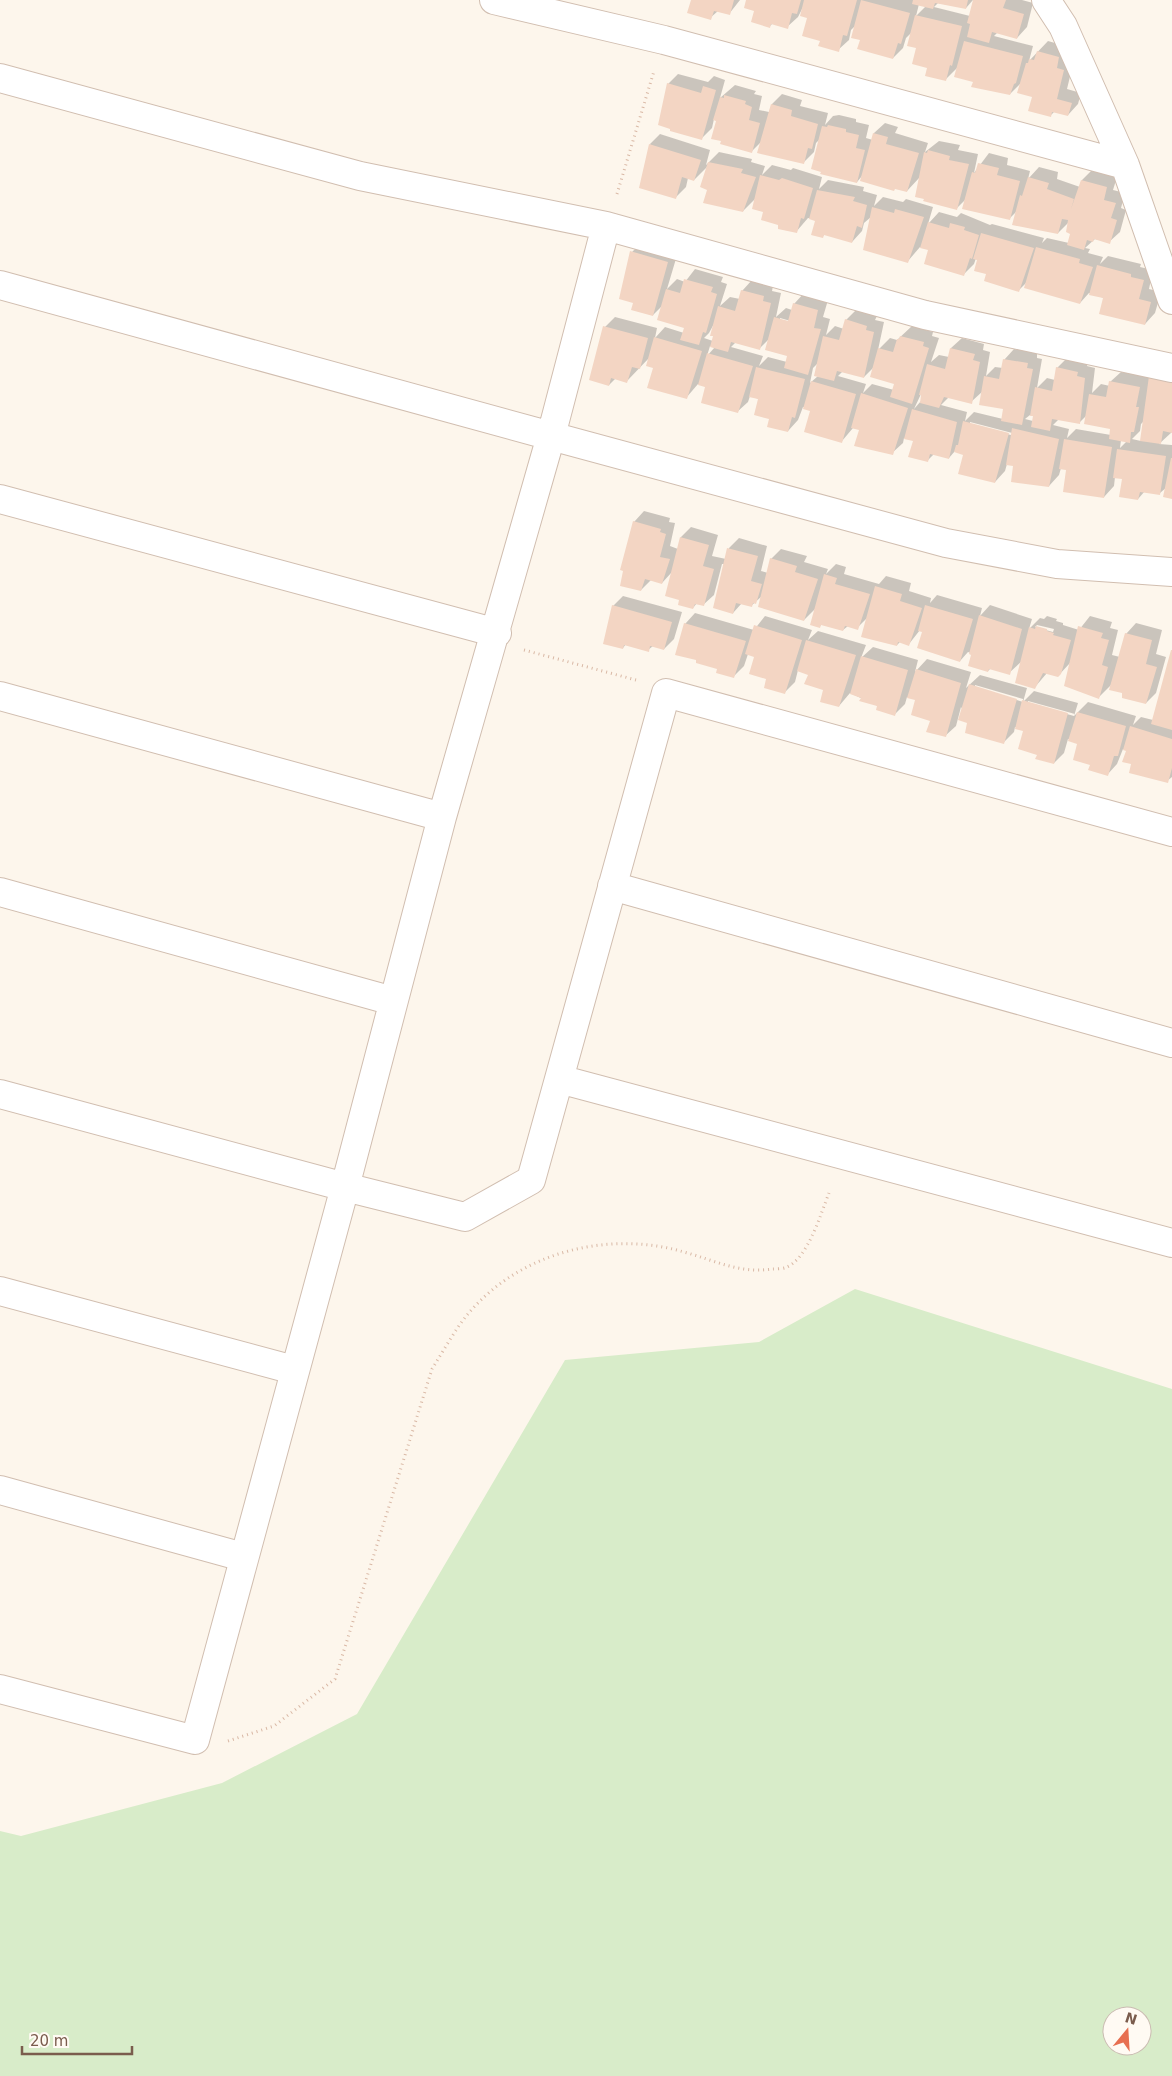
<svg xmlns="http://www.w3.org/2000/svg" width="1172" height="2076" font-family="'DejaVu Sans',sans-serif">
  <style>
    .green { fill: #d8ecc9; fill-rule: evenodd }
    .shadow { fill: #0003; fill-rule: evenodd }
    .building { fill: #f3d5c3 }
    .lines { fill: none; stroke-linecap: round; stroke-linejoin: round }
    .minor-casing { stroke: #d1beb0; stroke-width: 30 }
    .tertiary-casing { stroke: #d1beb0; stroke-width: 30 }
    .path { stroke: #d9b8a5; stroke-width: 3; stroke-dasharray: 1 4; stroke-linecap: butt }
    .minor { stroke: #fff; stroke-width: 28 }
    .tertiary { stroke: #fff; stroke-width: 28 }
  </style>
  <rect width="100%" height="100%" fill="#fdf6ec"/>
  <!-- green -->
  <path class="green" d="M 855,1289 L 1172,1389 L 1172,2076 L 0,2076 L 0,1831 L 21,1836 L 222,1783 L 357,1714 L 565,1360 L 759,1342 ZM 1112,2016 L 1142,2016 L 1142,2046 L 1112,2046 Z"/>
  <!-- shadow -->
  <path class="shadow" d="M 692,0 L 740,0 L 729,14 L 718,11 L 710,18 Z
    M 747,0 L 973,0 L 966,8 L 938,3 L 934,7 L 970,16 L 975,0 L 1022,0 L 1033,3 L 1027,27 L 1017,38 L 998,32 L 994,36 L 1033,46 L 1029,61 L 1048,41 L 1069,47 L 1074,60 L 1067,89 L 1081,93 L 1078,104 L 1068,115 L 1055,111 L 1050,116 L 1022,82 L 1010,94 L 975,81 L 958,67 L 945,80 L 929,67 L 917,47 L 912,32 L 906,38 L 903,48 L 893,58 L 861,39 L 855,26 L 851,30 L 849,40 L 838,50 L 821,40 L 804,5 L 798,17 L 787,27 L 773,23 L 770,26 ZM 919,4 L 926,6 L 916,16 Z
    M 678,74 L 708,82 L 714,76 L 725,80 L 720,98 L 735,85 L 756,91 L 754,94 L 762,96 L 759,110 L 769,112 L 772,104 L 782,94 L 802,100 L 800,106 L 828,113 L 825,125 L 833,116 L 839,115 L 856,119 L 856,122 L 869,125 L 866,138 L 873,140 L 874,133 L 885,123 L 898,127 L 895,133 L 928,143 L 925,152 L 939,141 L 960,145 L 958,150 L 978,154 L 974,173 L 989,153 L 1008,158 L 1007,165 L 1030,171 L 1028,179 L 1039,167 L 1058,172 L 1057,179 L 1080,187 L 1082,180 L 1092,170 L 1117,177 L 1113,190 L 1125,193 L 1121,208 L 1126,210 L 1120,232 L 1109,242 L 1095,239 L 1085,248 L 1090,249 L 1088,253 L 1103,257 L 1100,264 L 1108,256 L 1141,264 L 1140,267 L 1153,270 L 1149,289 L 1161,292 L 1155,313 L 1145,324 L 1104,298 L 1089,293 L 1080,303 L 1027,282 L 1019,290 L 987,273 L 979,259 L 976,258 L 974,264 L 964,274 L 929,249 L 920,247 L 908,261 L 871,217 L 864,223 L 862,231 L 852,242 L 825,234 L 822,237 L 817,220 L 808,218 L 796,232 L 779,224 L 765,211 L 756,198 L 743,211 L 709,189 L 708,166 L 694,180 L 688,178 L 686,187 L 675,198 L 650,144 L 660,134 L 710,150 L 706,165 L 719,152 L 752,159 L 751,162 L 765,166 L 762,175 L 772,165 L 791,170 L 793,168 L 822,177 L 819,189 L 828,180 L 864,187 L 863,191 L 877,195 L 874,206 L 883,197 L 903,202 L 906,199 L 933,207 L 928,224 L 939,212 L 957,217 L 961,213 L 990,225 L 992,224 L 1044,238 L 1042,243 L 1047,238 L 1069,243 L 1072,233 L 1069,222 L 1058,233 L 1016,212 L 1009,219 L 967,198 L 957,208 L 920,177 L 907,191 L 862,176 L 857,182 L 820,139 L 816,143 L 814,152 L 803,163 L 761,142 L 752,151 L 714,119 L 712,128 L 701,139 L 668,84 Z
    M 642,242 L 678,252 L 667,289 L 677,279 L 685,282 L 695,269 L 723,277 L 721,282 L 727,284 L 720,306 L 730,297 L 740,299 L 742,291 L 752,280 L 773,286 L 772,291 L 781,293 L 776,317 L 786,308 L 792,310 L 794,304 L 804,293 L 828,300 L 823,317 L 830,319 L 826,335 L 835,326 L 844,329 L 846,320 L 856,310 L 877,316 L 875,320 L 884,322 L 878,350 L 890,338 L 897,340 L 912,326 L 933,332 L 932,336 L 939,338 L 931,362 L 939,355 L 949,357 L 951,348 L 962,338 L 984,344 L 983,350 L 990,352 L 986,376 L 995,367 L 1003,368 L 1004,360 L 1014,349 L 1037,353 L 1037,358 L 1042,359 L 1037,388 L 1047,378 L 1055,380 L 1057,368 L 1067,358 L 1088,361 L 1087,366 L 1095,368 L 1092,393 L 1101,384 L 1110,386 L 1110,382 L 1121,372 L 1150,377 L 1172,432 L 1159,444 L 1172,445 L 1172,498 L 1167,487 L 1160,493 L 1145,491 L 1138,499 L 1123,478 L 1115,477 L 1114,486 L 1104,497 L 1068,469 L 1061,468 L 1059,475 L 1049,486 L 1015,465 L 1007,464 L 1005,471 L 995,482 L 965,454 L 955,451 L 949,458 L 934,454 L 927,461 L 914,440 L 904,438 L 903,443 L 892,453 L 860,429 L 853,428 L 842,441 L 812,410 L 803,407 L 798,420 L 788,431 L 771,418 L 759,399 L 750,396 L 748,402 L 737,412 L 707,387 L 698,384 L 686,398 L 654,367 L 650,357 L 627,381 L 616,378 L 609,385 L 605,327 L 615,317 L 657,328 L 655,338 L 665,327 L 684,333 L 685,327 L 662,306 L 653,315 L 635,302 L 632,252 ZM 780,318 L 794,322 L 780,320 ZM 715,322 L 713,341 L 704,338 L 709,333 ZM 769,339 L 789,355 L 787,362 L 768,357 L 759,366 L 763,356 L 731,347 L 736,342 L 760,348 ZM 710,346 L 715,347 L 707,356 ZM 819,362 L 818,376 L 810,383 L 813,368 ZM 875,366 L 896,384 L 894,390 L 872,384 L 863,393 L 866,384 L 838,376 L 843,371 L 864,377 ZM 983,391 L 1005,408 L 1003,419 L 974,412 L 965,421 L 967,412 L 941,405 L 949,397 L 971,402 ZM 921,394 L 923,394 L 921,401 L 914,409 ZM 1030,415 L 1034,415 L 1033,421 L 1025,419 ZM 1087,415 L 1112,428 L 1111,435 L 1076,429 L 1067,438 L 1069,429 L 1053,425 L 1059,419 L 1079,423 ZM 1144,421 L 1141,441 L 1132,439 L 1140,431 L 1141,424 ZM 970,422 L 1016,434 L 1015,436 L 970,425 ZM 1121,440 L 1127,441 L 1120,448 Z
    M 644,511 L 670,518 L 669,522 L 675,523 L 670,546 L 678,549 L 681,537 L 691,527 L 718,535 L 712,556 L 726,559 L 729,548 L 739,538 L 767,546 L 761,571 L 768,573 L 771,559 L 781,549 L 807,556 L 804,562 L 828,569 L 826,574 L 836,564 L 846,567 L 844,574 L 879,584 L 886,576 L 911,583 L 909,591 L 931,598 L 930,603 L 937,595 L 982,608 L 980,616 L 990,605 L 1032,619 L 1029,629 L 1040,618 L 1044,619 L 1047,616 L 1057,619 L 1056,621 L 1063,623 L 1063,625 L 1079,630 L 1090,616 L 1112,622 L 1110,628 L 1118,630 L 1112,655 L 1120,657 L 1126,634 L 1136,623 L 1162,630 L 1156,654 L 1166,657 L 1156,693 L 1146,703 L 1124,692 L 1112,684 L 1099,697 L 1070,663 L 1058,676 L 1047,673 L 1035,687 L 1022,661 L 1009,673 L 991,668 L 988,671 L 973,654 L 968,652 L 960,661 L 923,631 L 920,630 L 909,644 L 900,642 L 897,645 L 867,618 L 857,628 L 848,626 L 843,630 L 822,624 L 820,626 L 816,608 L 804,620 L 762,596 L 751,606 L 742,603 L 733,613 L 725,564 L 722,564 L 714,595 L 703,605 L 697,603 L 693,608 L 681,599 L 672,572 L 662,583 L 651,580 L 641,590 L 634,522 ZM 1037,625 L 1054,629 L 1053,632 L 1035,627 Z
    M 623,596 L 682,612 L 674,639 L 664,649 L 653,646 L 648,650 L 626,644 L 623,648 L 613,606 Z
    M 695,613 L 754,630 L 765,616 L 812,630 L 808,640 L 818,631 L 866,645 L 861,658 L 873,647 L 918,660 L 915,672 L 927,659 L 971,672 L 966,688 L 980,675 L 1027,688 L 1023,702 L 1034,691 L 1078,703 L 1074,716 L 1088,702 L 1136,716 L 1133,725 L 1141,717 L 1153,720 L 1172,652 L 1172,777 L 1167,781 L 1133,764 L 1127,750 L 1123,749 L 1117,764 L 1107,775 L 1092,764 L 1079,743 L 1068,739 L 1064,753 L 1054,763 L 1038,754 L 1024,730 L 1015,727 L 1014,732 L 1003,743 L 969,722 L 961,707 L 956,726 L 945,736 L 917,699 L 907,697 L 905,704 L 895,714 L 850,693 L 839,706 L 809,674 L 798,670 L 795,682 L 784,693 L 768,678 L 755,656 L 748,654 L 744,666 L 734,676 L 718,668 L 685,624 ZM 975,685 L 1023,699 L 1023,702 L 975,687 ZM 1028,701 L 1075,714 L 1074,716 L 1028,703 Z"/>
  <!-- building -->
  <path class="building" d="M 691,0 L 734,0 L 730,15 L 714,11 L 711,20 L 687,13 Z
    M 746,0 L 801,0 L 797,14 L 792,13 L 788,29 L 771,24 L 770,28 L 751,22 L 754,11 L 744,8 Z
    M 804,0 L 857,0 L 847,36 L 843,35 L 839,52 L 818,46 L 820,41 L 802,36 L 807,18 L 800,16 Z
    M 861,0 L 910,13 L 901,44 L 898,43 L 893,59 L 857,49 L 860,40 L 851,38 Z
    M 913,0 L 968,0 L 966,9 L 935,3 L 933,9 L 912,4 Z
    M 973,0 L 1006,0 L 1003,8 L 1024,14 L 1017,39 L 992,32 L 989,43 L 967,37 L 970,24 L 967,23 Z
    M 915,15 L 962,26 L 952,66 L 950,65 L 946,81 L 925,76 L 927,68 L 912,64 L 916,48 L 907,46 Z
    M 964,41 L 1023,56 L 1016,83 L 1014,84 L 1010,95 L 971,87 L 973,82 L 954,77 Z
    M 1037,51 L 1059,57 L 1057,68 L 1064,70 L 1057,99 L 1072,103 L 1068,116 L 1052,112 L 1051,117 L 1028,111 L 1032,97 L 1017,93 L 1026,63 L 1028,63 L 1029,59 L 1034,60 Z
    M 667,83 L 701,93 L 703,86 L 716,90 L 702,140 L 670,131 L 670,129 L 658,125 Z
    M 724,95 L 746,101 L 745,104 L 752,107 L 749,120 L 760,123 L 752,153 L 720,144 L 721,141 L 711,139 L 716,121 L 713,120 L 720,97 L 724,98 Z
    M 771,104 L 792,110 L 791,116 L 818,124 L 812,149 L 808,148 L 804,164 L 757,153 Z
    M 828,125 L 846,129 L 846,132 L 859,135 L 856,148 L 865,150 L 857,183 L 820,174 L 821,172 L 811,169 L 822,126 L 827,127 Z
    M 873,133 L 888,137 L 886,144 L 919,153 L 907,192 L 895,189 L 894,191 L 860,181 Z
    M 649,144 L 701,160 L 694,181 L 682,177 L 676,199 L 639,188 Z
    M 928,150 L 950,156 L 949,160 L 969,164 L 957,210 L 923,201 L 924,199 L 915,197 L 924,152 L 927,153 Z
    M 708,162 L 743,169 L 741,173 L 756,177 L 743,212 L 703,203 L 707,190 L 700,187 Z
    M 978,163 L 999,168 L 997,175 L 1020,181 L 1010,220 L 962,209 L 972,172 L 975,173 Z
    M 760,175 L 779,180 L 782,178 L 813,188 L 804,219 L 801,218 L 797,233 L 778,229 L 778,225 L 761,220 L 763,212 L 752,209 Z
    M 1028,177 L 1049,183 L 1047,189 L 1074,199 L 1071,209 L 1081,180 L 1107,187 L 1104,200 L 1116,203 L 1111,218 L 1117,220 L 1110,244 L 1094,239 L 1093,242 L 1087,240 L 1084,250 L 1067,245 L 1070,234 L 1066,232 L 1068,220 L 1062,219 L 1058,234 L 1012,225 L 1020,195 L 1022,196 Z
    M 817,190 L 855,197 L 853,201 L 867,205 L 862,228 L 857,226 L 852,243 L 824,235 L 823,238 L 811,235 L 815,221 L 809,219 Z
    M 872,207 L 894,213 L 895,209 L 924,217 L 908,263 L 863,250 Z
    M 928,222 L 949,228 L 950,223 L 965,227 L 964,230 L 979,235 L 972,259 L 970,258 L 964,276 L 924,264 L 928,250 L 920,248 Z
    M 981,233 L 1034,248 L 1019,292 L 984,281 L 986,274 L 974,271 L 977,260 L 973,259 Z
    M 1036,247 L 1080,259 L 1079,263 L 1093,267 L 1080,304 L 1024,288 Z
    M 630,251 L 668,262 L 653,316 L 631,310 L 633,303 L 619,299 Z
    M 1097,265 L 1131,274 L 1131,277 L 1144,280 L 1139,299 L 1151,302 L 1145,325 L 1099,314 L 1103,298 L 1089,295 Z
    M 684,279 L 713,287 L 711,292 L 717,294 L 706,333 L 703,332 L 699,345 L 680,340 L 684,328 L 657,320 L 666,289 L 680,293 Z
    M 741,290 L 764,296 L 763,301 L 771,303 L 760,350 L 731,342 L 728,352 L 710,347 L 713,336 L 710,336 L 718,306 L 735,311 Z
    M 793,303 L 818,310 L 814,328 L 821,329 L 808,375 L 784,368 L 787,356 L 765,350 L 774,317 L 788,321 Z
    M 845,319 L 867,326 L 866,330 L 874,332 L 864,378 L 837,371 L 834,381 L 814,376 L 823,336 L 839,340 Z
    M 603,326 L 648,338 L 640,369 L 632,367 L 627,383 L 611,378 L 609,386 L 589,380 Z
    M 900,336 L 924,342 L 923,346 L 929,348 L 912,404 L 890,397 L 894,384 L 870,377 L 878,348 L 893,352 L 897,339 L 899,339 Z
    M 654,337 L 702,351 L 687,399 L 647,388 L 653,368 L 646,366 Z
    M 950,348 L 975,354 L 973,360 L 980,362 L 972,404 L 944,397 L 939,408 L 920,403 L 921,395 L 919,395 L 927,364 L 945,369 Z
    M 707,353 L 753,366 L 738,413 L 701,403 L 705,387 L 698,385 Z
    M 1003,359 L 1028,363 L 1027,368 L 1033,369 L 1022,425 L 1001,421 L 1003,409 L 979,405 L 984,376 L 999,379 Z
    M 756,367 L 805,379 L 795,418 L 792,417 L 788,432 L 767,427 L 769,419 L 754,415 L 758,399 L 749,397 Z
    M 1056,367 L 1078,372 L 1077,376 L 1085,378 L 1080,424 L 1052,419 L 1050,431 L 1031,427 L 1033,416 L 1030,416 L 1035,387 L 1052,391 Z
    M 1149,376 L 1172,380 L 1172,433 L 1163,431 L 1161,444 L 1140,441 Z
    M 811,381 L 856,394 L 842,443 L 804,432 L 810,411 L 803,409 Z
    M 1109,381 L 1140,387 L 1136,407 L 1139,407 L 1134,432 L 1131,432 L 1130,443 L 1109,439 L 1110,429 L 1084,424 L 1089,394 L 1106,397 Z
    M 861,393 L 908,408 L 893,455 L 854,446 L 859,430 L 851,428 Z
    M 912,409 L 957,422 L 949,459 L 930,454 L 928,462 L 908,457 L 913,441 L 904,439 Z
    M 963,421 L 1009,433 L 995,483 L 958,474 L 963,455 L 954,452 L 956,445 L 958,445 Z
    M 1012,428 L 1059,439 L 1049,487 L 1011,482 L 1013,466 L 1006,465 Z
    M 1064,439 L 1112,447 L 1104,498 L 1063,492 L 1066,470 L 1059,469 Z
    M 1117,449 L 1166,456 L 1160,495 L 1140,492 L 1138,500 L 1119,497 L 1122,479 L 1113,478 Z
    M 1171,458 L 1172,458 L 1172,499 L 1163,497 Z
    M 633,521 L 661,529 L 660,532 L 666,534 L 660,557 L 670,559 L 662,584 L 645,579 L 641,591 L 620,586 L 623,571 L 620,570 Z
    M 680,537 L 709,545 L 703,566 L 714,569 L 704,606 L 695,604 L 693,609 L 678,605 L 679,600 L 665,596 Z
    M 727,548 L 758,556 L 751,581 L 762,584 L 756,604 L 753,603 L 752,607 L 736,603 L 733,614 L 713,608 Z
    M 770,558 L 797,566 L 795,572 L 818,579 L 804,621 L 758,607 Z
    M 824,574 L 837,578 L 835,584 L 870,594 L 858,630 L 845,626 L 843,631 L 821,625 L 820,628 L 810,625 Z
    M 875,586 L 902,594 L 900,601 L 922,608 L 909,646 L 898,642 L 897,646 L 861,637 Z
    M 612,605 L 672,622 L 664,650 L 650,646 L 649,652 L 624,645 L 623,649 L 603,644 Z
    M 925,605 L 973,619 L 960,662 L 917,648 L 922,632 L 918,631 Z
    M 979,615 L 1022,629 L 1010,675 L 989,669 L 988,672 L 968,666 L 971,655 L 969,654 Z
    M 684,623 L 746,641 L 734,678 L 716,673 L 717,669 L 696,663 L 696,660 L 675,655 Z
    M 754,625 L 802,640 L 785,694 L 764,688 L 766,679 L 749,674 L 754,657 L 745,654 Z
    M 1036,626 L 1047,629 L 1047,631 L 1054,633 L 1053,635 L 1071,640 L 1061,674 L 1058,677 L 1043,673 L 1035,689 L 1015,683 L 1029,627 L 1035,629 Z
    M 1078,626 L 1103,633 L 1101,638 L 1109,640 L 1102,665 L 1108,667 L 1099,699 L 1064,686 Z
    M 1125,633 L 1152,640 L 1146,664 L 1157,667 L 1146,704 L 1122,698 L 1122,693 L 1109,690 Z
    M 806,640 L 856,655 L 839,707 L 820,702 L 823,690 L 804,684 L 808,675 L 797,671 Z
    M 1171,650 L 1172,650 L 1172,730 L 1151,724 Z
    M 861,656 L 908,670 L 895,716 L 876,710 L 877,706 L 859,701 L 861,698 L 850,694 Z
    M 916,669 L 961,683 L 946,737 L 926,732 L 930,721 L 911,715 L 915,700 L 907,698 Z
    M 969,684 L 1017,699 L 1004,744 L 965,733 L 967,723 L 958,720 Z
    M 1022,700 L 1068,713 L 1054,764 L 1035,759 L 1037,755 L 1018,749 L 1023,731 L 1015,729 Z
    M 1077,712 L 1126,726 L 1118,756 L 1114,756 L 1108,776 L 1088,770 L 1090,765 L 1073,760 L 1077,744 L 1068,741 Z
    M 1130,726 L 1172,739 L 1172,768 L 1168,783 L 1129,773 L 1131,764 L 1122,762 L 1126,751 L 1123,750 Z"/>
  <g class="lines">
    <defs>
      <path id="minor" d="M 494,0 L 664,40 L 1125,165
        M 1046,0 L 1063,26 L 1125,165 L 1172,300
        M 0,78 L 360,176 L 606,226 L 925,315 L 1172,368
        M 0,285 L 551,436
        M 0,499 L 497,633
        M 0,696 L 442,817
        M 612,886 L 1172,1043
        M 0,892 L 393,1001
        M 559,1079 L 1172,1243
        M 0,1094 L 345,1187 L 465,1217 L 531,1180 L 666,693 L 1172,832
        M 0,1291 L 294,1370
        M 0,1490 L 243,1557
        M 0,1689 L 195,1740 L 345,1187 L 442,817 L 551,436 L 606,226"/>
      <path id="tertiary" d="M 551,436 L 946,543 L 1057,564 L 1172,572"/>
    </defs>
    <!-- minor casing -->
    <use href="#minor" class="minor-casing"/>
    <!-- tertiary casing -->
    <use href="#tertiary" class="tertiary-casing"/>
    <!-- path -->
    <path class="path" d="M 617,194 L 654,71
      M 524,650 L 636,680
      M 228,1741 L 274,1726 L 335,1679 L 432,1369 C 446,1347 458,1323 477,1304 C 529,1250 612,1231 684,1252 C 714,1260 739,1274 772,1269 C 776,1269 783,1269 787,1267 C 808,1258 821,1213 829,1193"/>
    <!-- minor -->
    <use href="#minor" class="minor"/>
    <!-- tertiary -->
    <use href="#tertiary" class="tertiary"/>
  </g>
  <!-- north arrow -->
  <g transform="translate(1127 2031) rotate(18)"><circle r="24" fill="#fffaf3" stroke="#cabbb1"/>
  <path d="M0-4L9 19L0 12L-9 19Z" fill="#e76f51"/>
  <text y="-8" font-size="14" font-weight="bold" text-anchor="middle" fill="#7a5c4d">N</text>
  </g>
  <!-- scale -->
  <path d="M22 2046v8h110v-8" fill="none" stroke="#7a5c4d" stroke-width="2.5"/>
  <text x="30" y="2046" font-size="15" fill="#7a5c4d" stroke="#fffaf3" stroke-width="4" paint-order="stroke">20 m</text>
</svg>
